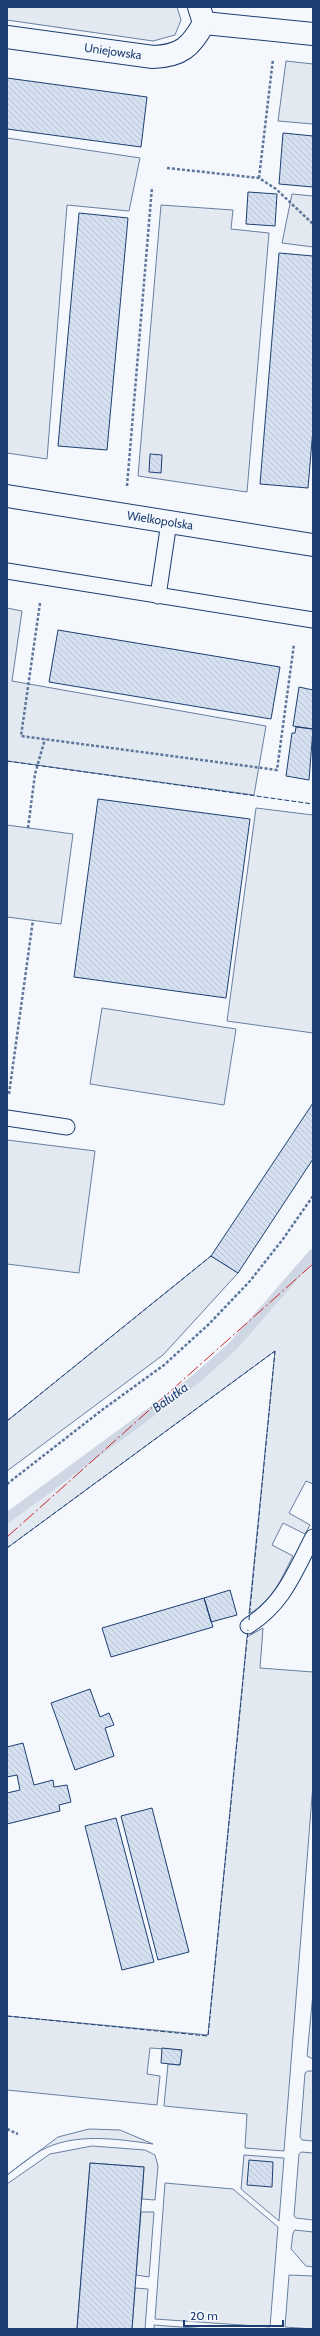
<svg xmlns="http://www.w3.org/2000/svg" width="320" height="2336" font-family="Cabin,sans-serif">
  <style>
    .green { fill: #e3e9f0; stroke: #687fa3 }
    .lines { fill: none; stroke-linecap: round; stroke-linejoin: round }
    .stream { stroke: #cfd7e4; stroke-width: 10 }
    .building { fill: url(#building-back-hatch); stroke: #1d3f73 }
    .service-casing { stroke: #1d3f73; stroke-width: 17 }
    .minor-casing { stroke: #1d3f73; stroke-width: 24 }
    .tertiary-casing { stroke: #1d3f73; stroke-width: 24 }
    .path { stroke: #5e769c; stroke-width: 2.5; stroke-dasharray: 3 2; stroke-linecap: butt }
    .service { stroke: #f4f7fb; stroke-width: 15 }
    .minor { stroke: #f4f7fb; stroke-width: 22 }
    .tertiary { stroke: #f4f7fb; stroke-width: 22 }
    .fence { stroke: #1d3f73; stroke-width: 1; stroke-dasharray: 5 2; stroke-linecap: butt }
    .power { stroke: #c62828; stroke-width: 1; stroke-dasharray: 14 3 2 3; stroke-linecap: butt }
    .labels { text-anchor: middle; stroke-width: 3; stroke-linejoin: round; paint-order: stroke }
    .street-label { font-size: 12px; fill: #1d3f73; stroke: #f4f7fb }
    .water-label { font-size: 13px; font-style: italic; fill: #1d3f73; stroke: #f4f7fb }
  </style>
  <defs>
    <pattern id="building-back-hatch" width="6" height="6" patternUnits="userSpaceOnUse"><rect width="6" height="6" fill="#d5e0f0"/><path d="M-1 5l2 2M0 0l6 6M5-1l2 2" fill="none" stroke="#b6c1d1"/></pattern>
  </defs>
  <rect width="100%" height="100%" fill="#f4f7fb"/>
  <!-- green -->
  <path class="green" d="M 7,7 L 177,7 L 181,20 L 175,35 L 153,41 L 7,20 Z
    M 286,61 L 313,64 L 313,124 L 278,121 Z
    M 7,138 L 140,158 L 129,211 L 67,205 L 47,459 L 7,453 Z
    M 292,194 L 313,196 L 313,247 L 282,243 Z
    M 161,205 L 233,210 L 231,229 L 269,233 L 247,492 L 138,476 Z
    M 7,608 L 22,611 L 12,681 L 266,726 L 254,795 L 7,761 Z
    M 256,808 L 313,815 L 313,1033 L 227,1021 Z
    M 7,825 L 73,834 L 61,924 L 7,917 Z
    M 102,1008 L 236,1029 L 224,1105 L 90,1084 Z
    M 7,1140 L 95,1151 L 79,1273 L 7,1264 Z
    M 313,1254 L 313,1484 L 306,1481 L 289,1513 L 310,1525 L 305,1534 L 283,1523 L 272,1545 L 293,1556 C 281,1579 273,1601 249,1614 L 275,1351 L 7,1548 L 7,1518 L 196,1379 L 233,1346 Z
    M 211,1256 L 238,1273 L 163,1355 L 7,1471 L 7,1421 Z
    M 263,1628 L 260,1668 L 313,1672 L 313,1784 L 284,2151 L 245,2148 L 247,2114 L 164,2106 L 168,2064 L 180,2065 L 181,2050 L 150,2048 L 147,2074 L 160,2076 L 157,2105 L 7,2090 L 7,2016 L 208,2035 L 247,1637 Z
    M 313,1993 L 313,2059 L 307,2056 Z
    M 308,2071 L 313,2071 L 313,2141 L 302,2140 L 300,2137 L 305,2073 Z
    M 89,2129 L 120,2130 L 153,2144 C 116,2139 74,2132 40,2151 C 28,2158 18,2167 7,2175 L 58,2137 Z
    M 92,2146 L 145,2150 L 155,2155 L 158,2166 L 155,2200 L 142,2199 L 144,2167 L 90,2163 L 77,2329 L 7,2329 L 7,2184 L 50,2154 Z
    M 301,2152 L 313,2153 L 313,2220 L 296,2218 L 294,2216 L 299,2154 Z
    M 244,2155 L 284,2158 L 279,2221 L 241,2189 Z
    M 165,2183 L 233,2189 L 278,2227 L 270,2327 L 155,2319 Z
    M 141,2212 L 154,2212 L 149,2277 L 136,2275 Z
    M 295,2230 L 313,2232 L 313,2267 L 306,2266 L 291,2249 L 293,2233 Z
    M 289,2275 L 313,2276 L 313,2329 L 285,2327 Z
    M 135,2288 L 148,2289 L 145,2329 L 132,2329 Z
    M 154,2325 L 207,2329 L 154,2329 Z"/>
  <g class="lines">
    <!-- stream -->
    <path class="stream" d="M 7,1518 L 196,1379 L 233,1346 L 313,1254"/>
  </g>
  <!-- building -->
  <path class="building" d="M 7,78 L 147,97 L 141,147 L 7,129 Z
    M 283,133 L 313,136 L 313,187 L 279,184 Z
    M 248,192 L 277,194 L 275,226 L 246,224 Z
    M 79,213 L 128,218 L 107,450 L 58,446 Z
    M 279,253 L 313,256 L 313,429 L 308,488 L 260,484 Z
    M 150,454 L 162,455 L 161,473 L 149,472 Z
    M 58,630 L 280,667 L 271,719 L 49,682 Z
    M 299,687 L 313,690 L 313,729 L 293,726 Z
    M 296,727 L 313,729 L 309,780 L 286,776 L 292,733 L 295,733 Z
    M 98,799 L 250,819 L 226,998 L 74,977 Z
    M 313,1103 L 313,1159 L 238,1273 L 211,1256 Z
    M 230,1590 L 237,1615 L 211,1622 L 204,1598 Z
    M 204,1598 L 213,1627 L 111,1657 L 102,1628 Z
    M 90,1689 L 100,1717 L 109,1713 L 114,1725 L 105,1728 L 114,1756 L 75,1770 L 51,1703 Z
    M 23,1743 L 34,1785 L 53,1780 L 54,1787 L 67,1785 L 71,1802 L 59,1805 L 60,1811 L 7,1824 L 7,1793 L 20,1790 L 17,1775 L 7,1777 L 7,1747 Z
    M 152,1808 L 189,1952 L 158,1960 L 121,1816 Z
    M 116,1818 L 154,1962 L 122,1970 L 85,1826 Z
    M 162,2048 L 182,2050 L 180,2065 L 161,2063 Z
    M 249,2160 L 273,2162 L 272,2187 L 247,2185 Z
    M 90,2163 L 144,2167 L 132,2329 L 77,2329 Z"/>
  <g class="lines">
    <defs>
      <path id="service" d="M 7,571 L 313,620
        M 158,596 L 169,522
        M 7,1118 L 67,1127
        M 248,1626 C 284,1603 294,1573 313,1537"/>
      <g id="minor">
        <path d="M 204,23 L 313,34"/>
        <path id="s1" d="M 7,37 L 153,57 C 181,56 191,47 204,23 L 199,7"/>
      </g>
      <g id="tertiary">
        <path id="s2" d="M 7,496 L 313,545"/>
      </g>
    </defs>
    <!-- service casing -->
    <use href="#service" class="service-casing"/>
    <!-- minor casing -->
    <use href="#minor" class="minor-casing"/>
    <!-- tertiary casing -->
    <use href="#tertiary" class="tertiary-casing"/>
    <!-- path -->
    <path class="path" d="M 167,168 L 259,178 L 276,189 L 313,224
      M 259,178 L 273,59
      M 127,486 L 152,187
      M 40,603 L 21,736 L 277,770 L 294,644
      M 28,828 L 35,774 L 45,739
      M 9,1094 L 33,920
      M 7,1484 L 102,1410 L 164,1365 L 209,1324 L 250,1281 L 283,1239 L 313,1196
      M 7,2129 L 18,2134"/>
    <!-- service -->
    <use href="#service" class="service"/>
    <!-- minor -->
    <use href="#minor" class="minor"/>
    <!-- tertiary -->
    <use href="#tertiary" class="tertiary"/>
    <!-- fence -->
    <path class="fence" d="M 7,761 L 313,804
      M 7,1421 L 211,1256
      M 7,1548 L 275,1351
      M 249,1620 L 275,1351
      M 7,2016 L 208,2036 L 248,1630"/>
    <!-- power -->
    <path class="power" d="M 7,1537 L 313,1264"/>
  </g>
  <g class="labels">
    <!-- street labels -->
    <g class="street-label">
      <text dy="4" stroke="none"><textPath href="#s1" startOffset="107">Uniejowska</textPath></text>
      <text dy="4" stroke="none"><textPath href="#s2" startOffset="155">Wielkopolska</textPath></text>
    </g>
    <!-- water labels -->
    <g class="water-label">
      <text transform="translate(170 1397) rotate(-36)" y="5">Bałutka</text>
    </g>
  </g>
  <!-- border -->
  <rect width="320" height="2336" fill="none" stroke="#1d3f73" stroke-width="16"/>
  <!-- scale -->
  <path d="M184 2320v6h99v-6" fill="none" stroke="#1d3f73" stroke-width="2"/>
  <text x="190" y="2320" font-size="12" fill="#1d3f73" stroke="#f4f7fb" stroke-width="3" paint-order="stroke">20 m</text>
</svg>
